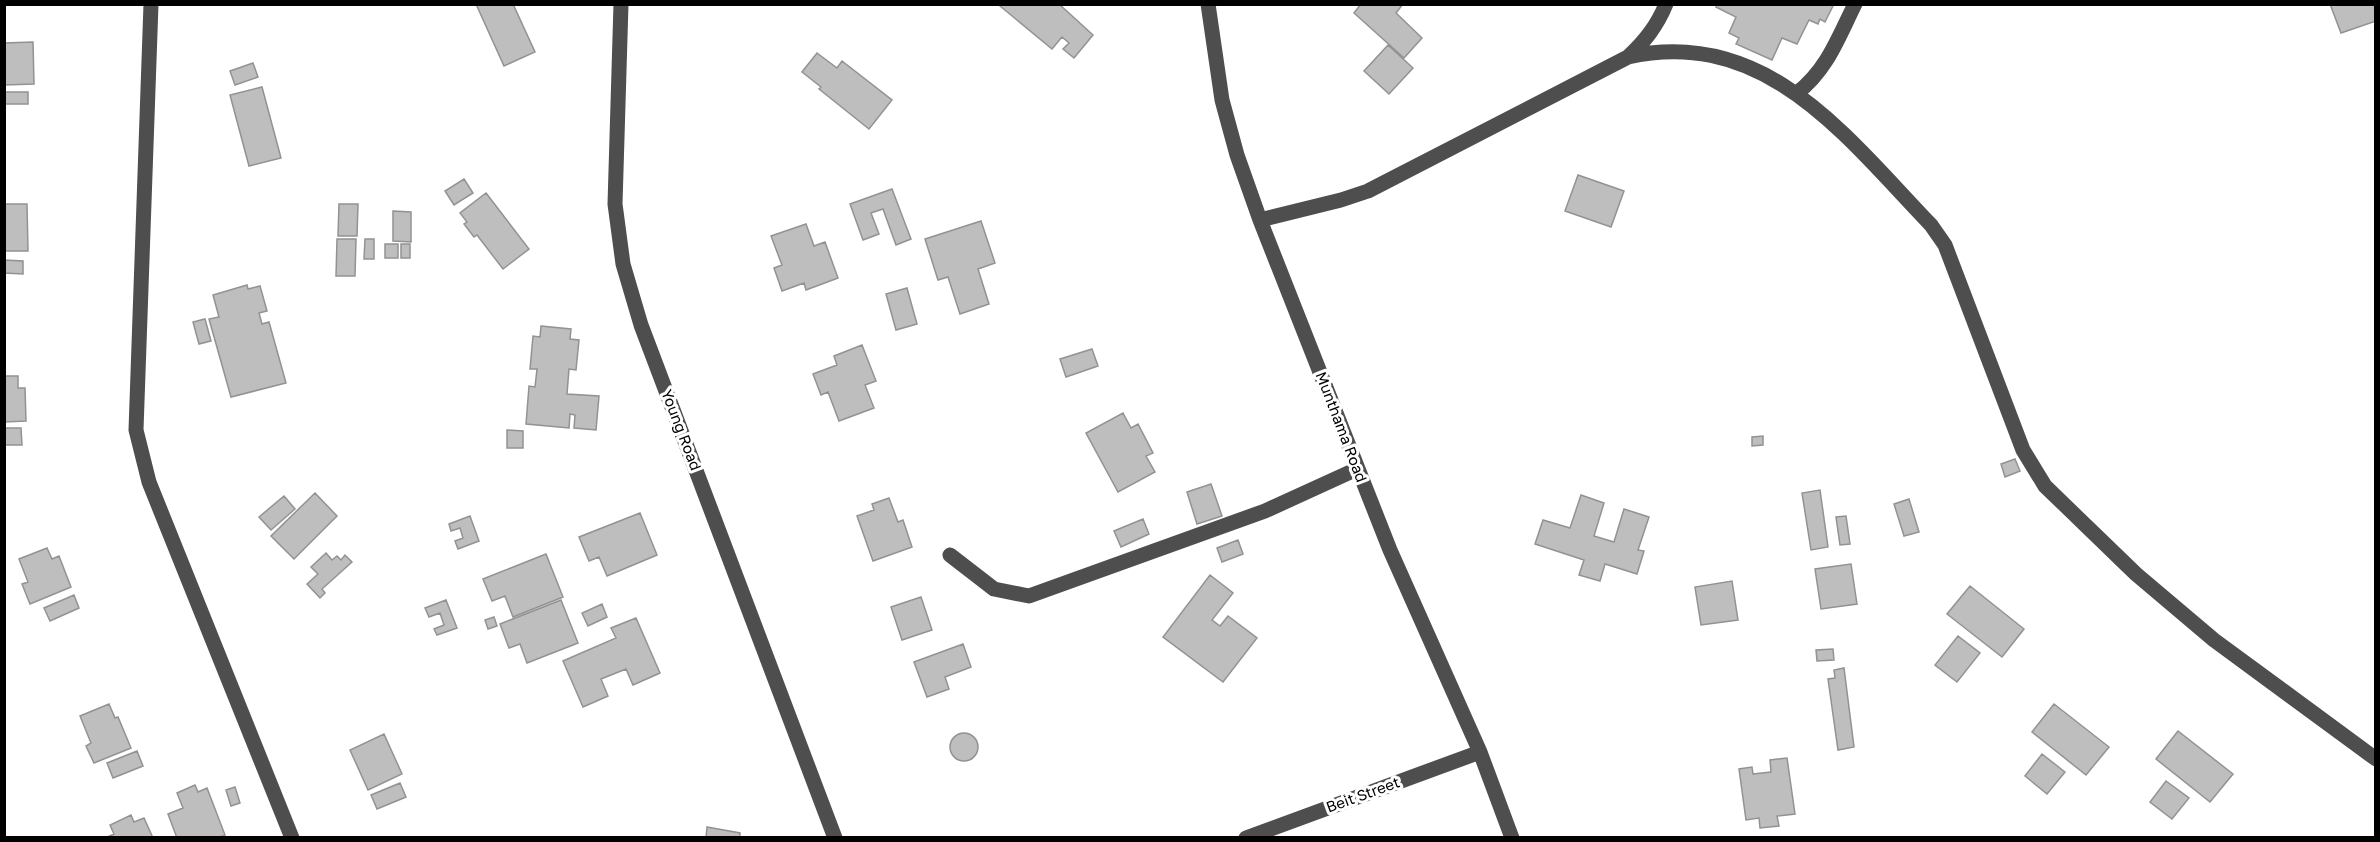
<svg xmlns="http://www.w3.org/2000/svg" width="2380" height="842" font-family="'Golos Text',sans-serif">
  <style>
    .building { fill: #bebebe; stroke: #929292; stroke-width: 1.5 }
    .lines { fill: none; stroke-linecap: round; stroke-linejoin: round }
    .minor { stroke: #4e4e4e; stroke-width: 15 }
    .labels { text-anchor: middle; stroke-width: 6; stroke-linejoin: round; paint-order: stroke }
    .street-label { font-size: 15px; fill: #000; stroke: #fff }
  </style>
  <rect width="100%" height="100%" fill="#fff"/>
  <!-- building -->
  <path class="building" d="M 476,4 L 513,4 L 535,52 L 504,66 Z
    M 1002,4 L 1059,4 L 1093,35 L 1074,58 L 1063,49 L 1069,43 L 1062,37 L 1052,49 L 1000,6 Z
    M 1361,4 L 1403,4 L 1396,13 L 1422,38 L 1404,58 L 1354,13 Z
    M 1717,4 L 1831,4 L 1833,6 L 1825,22 L 1820,19 L 1818,24 L 1809,20 L 1797,44 L 1782,38 L 1772,60 L 1736,44 L 1739,38 L 1729,33 L 1736,17 L 1716,7 Z
    M 2330,4 L 2376,4 L 2376,21 L 2341,33 Z
    M 33,42 L 34,84 L 4,85 L 4,43 Z
    M 1388,45 L 1413,68 L 1389,94 L 1364,71 Z
    M 817,53 L 837,68 L 842,61 L 892,100 L 869,129 L 819,89 L 821,87 L 802,72 Z
    M 253,63 L 258,77 L 235,85 L 230,71 Z
    M 262,87 L 281,158 L 249,166 L 230,95 Z
    M 4,92 L 28,92 L 28,104 L 4,104 Z
    M 1578,175 L 1624,191 L 1611,227 L 1565,211 Z
    M 464,179 L 473,193 L 454,205 L 445,191 Z
    M 892,189 L 911,239 L 896,245 L 883,209 L 871,213 L 879,234 L 863,240 L 850,204 Z
    M 486,193 L 529,249 L 503,269 L 477,235 L 474,237 L 464,224 L 467,222 L 460,213 Z
    M 4,204 L 27,204 L 28,251 L 4,251 Z
    M 339,204 L 358,204 L 357,236 L 338,236 Z
    M 393,211 L 411,212 L 411,242 L 393,241 Z
    M 981,221 L 995,263 L 978,269 L 989,304 L 960,314 L 948,277 L 938,280 L 925,239 Z
    M 806,224 L 814,246 L 825,242 L 838,278 L 806,290 L 804,283 L 782,291 L 774,268 L 782,265 L 771,236 Z
    M 337,239 L 356,239 L 355,276 L 336,276 Z
    M 365,239 L 374,239 L 374,259 L 364,259 Z
    M 385,244 L 398,244 L 398,258 L 385,258 Z
    M 401,244 L 410,244 L 410,258 L 401,258 Z
    M 4,260 L 23,261 L 23,274 L 4,273 Z
    M 247,285 L 248,289 L 260,286 L 267,311 L 259,313 L 262,324 L 269,322 L 286,383 L 231,397 L 209,319 L 219,317 L 213,295 Z
    M 907,288 L 917,324 L 896,330 L 886,294 Z
    M 205,319 L 211,341 L 199,344 L 193,322 Z
    M 541,326 L 571,329 L 570,339 L 579,340 L 576,370 L 569,369 L 567,394 L 599,396 L 596,430 L 574,428 L 575,415 L 570,414 L 569,428 L 526,424 L 529,386 L 535,387 L 537,369 L 530,369 L 533,336 L 540,337 Z
    M 862,345 L 876,381 L 865,385 L 874,408 L 839,421 L 828,392 L 821,395 L 813,374 L 837,365 L 834,356 Z
    M 1092,349 L 1098,366 L 1066,377 L 1060,359 Z
    M 4,376 L 18,376 L 18,388 L 25,388 L 26,421 L 4,422 Z
    M 1123,413 L 1131,428 L 1138,424 L 1153,453 L 1146,456 L 1155,472 L 1118,492 L 1086,433 Z
    M 4,428 L 21,428 L 22,445 L 4,445 Z
    M 507,430 L 523,431 L 523,448 L 507,448 Z
    M 1763,436 L 1763,445 L 1752,446 L 1752,437 Z
    M 2015,459 L 2020,471 L 2005,477 L 2001,464 Z
    M 1211,484 L 1222,516 L 1197,524 L 1187,492 Z
    M 1820,490 L 1828,547 L 1811,550 L 1802,493 Z
    M 315,493 L 337,516 L 294,559 L 271,536 Z
    M 1581,495 L 1604,503 L 1594,536 L 1614,542 L 1624,509 L 1649,517 L 1638,550 L 1644,551 L 1637,574 L 1605,564 L 1600,581 L 1579,575 L 1584,560 L 1535,544 L 1543,520 L 1570,528 Z
    M 284,496 L 295,509 L 271,530 L 259,517 Z
    M 889,498 L 898,522 L 903,520 L 912,547 L 873,561 L 857,516 L 874,510 L 872,504 Z
    M 1909,499 L 1919,532 L 1904,536 L 1894,504 Z
    M 640,513 L 657,555 L 607,576 L 599,557 L 589,561 L 579,537 Z
    M 470,516 L 479,541 L 458,549 L 455,541 L 463,538 L 460,528 L 451,531 L 449,524 Z
    M 1846,516 L 1850,544 L 1840,545 L 1836,517 Z
    M 1143,519 L 1149,534 L 1121,547 L 1114,531 Z
    M 1238,540 L 1243,554 L 1222,562 L 1217,548 Z
    M 47,548 L 52,559 L 59,556 L 71,587 L 30,604 L 22,584 L 28,582 L 19,559 Z
    M 326,553 L 332,560 L 337,556 L 341,560 L 345,555 L 352,562 L 322,589 L 325,593 L 320,598 L 307,584 L 318,574 L 311,567 Z
    M 546,554 L 563,597 L 513,617 L 505,596 L 492,601 L 483,579 Z
    M 1851,564 L 1857,604 L 1821,609 L 1815,569 Z
    M 1210,575 L 1233,593 L 1212,620 L 1220,626 L 1228,616 L 1257,638 L 1223,682 L 1163,637 Z
    M 1732,581 L 1738,620 L 1701,625 L 1695,587 Z
    M 1970,586 L 2024,629 L 2002,657 L 1947,614 Z
    M 74,595 L 79,608 L 50,621 L 44,608 Z
    M 921,597 L 932,630 L 902,640 L 891,607 Z
    M 446,600 L 457,628 L 437,635 L 434,629 L 444,625 L 440,613 L 429,617 L 425,608 Z
    M 561,600 L 578,643 L 527,663 L 520,644 L 509,648 L 500,624 Z
    M 602,604 L 607,617 L 588,626 L 582,613 Z
    M 494,617 L 497,626 L 488,629 L 485,620 Z
    M 636,618 L 660,673 L 633,685 L 626,669 L 601,679 L 608,696 L 583,707 L 563,661 L 616,638 L 611,628 Z
    M 1958,636 L 1980,653 L 1957,682 L 1935,665 Z
    M 963,644 L 971,667 L 945,677 L 949,689 L 927,697 L 914,662 Z
    M 1833,649 L 1834,660 L 1817,661 L 1816,650 Z
    M 1844,668 L 1854,747 L 1838,750 L 1828,679 L 1835,678 L 1834,670 Z
    M 109,704 L 115,718 L 118,717 L 131,748 L 94,763 L 86,746 L 91,743 L 80,716 Z
    M 2054,704 L 2109,747 L 2086,775 L 2032,732 Z
    M 2178,731 L 2233,774 L 2210,802 L 2156,759 Z
    M950 747a14 14 0 1 1 28 0a14 14 0 1 1-28 0Z
    M 384,734 L 402,774 L 368,790 L 350,750 Z
    M 137,751 L 143,766 L 113,778 L 107,763 Z
    M 2042,754 L 2065,772 L 2047,794 L 2025,776 Z
    M 1787,758 L 1795,814 L 1777,816 L 1779,826 L 1760,828 L 1759,818 L 1746,820 L 1739,769 L 1752,767 L 1753,774 L 1771,772 L 1770,760 Z
    M 2166,781 L 2189,798 L 2172,819 L 2150,802 Z
    M 400,783 L 406,797 L 377,809 L 371,795 Z
    M 195,785 L 198,792 L 207,788 L 225,835 L 218,838 L 177,838 L 168,814 L 183,808 L 177,793 Z
    M 235,787 L 240,803 L 231,806 L 226,790 Z
    M 131,815 L 134,822 L 144,818 L 153,838 L 105,838 L 114,834 L 110,825 Z
    M 707,827 L 740,833 L 740,838 L 706,838 Z"/>
  <g class="lines">
    <!-- minor -->
    <path class="minor" d="M 151,4 L 136,430 L 149,482 L 292,838
      M 621,4 L 615,204 L 623,264 L 641,325 L 835,838
      M 1208,4 L 1222,100 L 1237,155 L 1260,220 L 1390,550 L 1480,752 L 1512,838
      M 1628,57 C 1645,41 1657,26 1666,4
      M 1797,93 C 1827,70 1838,38 1855,4
      M 1260,220 L 1341,200 L 1368,191 L 1628,57 C 1766,26 1847,138 1931,225 L 1945,245 L 2023,450 L 2045,486 L 2136,574 L 2214,640 L 2376,759
      M 950,555 L 994,589 L 1029,596 L 1265,511 L 1357,469
      M 1246,838 L 1480,752"/>
  </g>
  <g class="labels">
    <!-- street labels -->
    <g class="street-label">
      <text transform="translate(1341 427) rotate(69)" y="5">Munthama Road</text>
      <text transform="translate(681 430) rotate(69)" y="5">Young Road</text>
      <text transform="translate(1363 795) rotate(-20)" y="5">Beit Street</text>
    </g>
  </g>
  <!-- border -->
  <rect width="2380" height="842" fill="none" stroke="#000000" stroke-width="12"/>
</svg>
